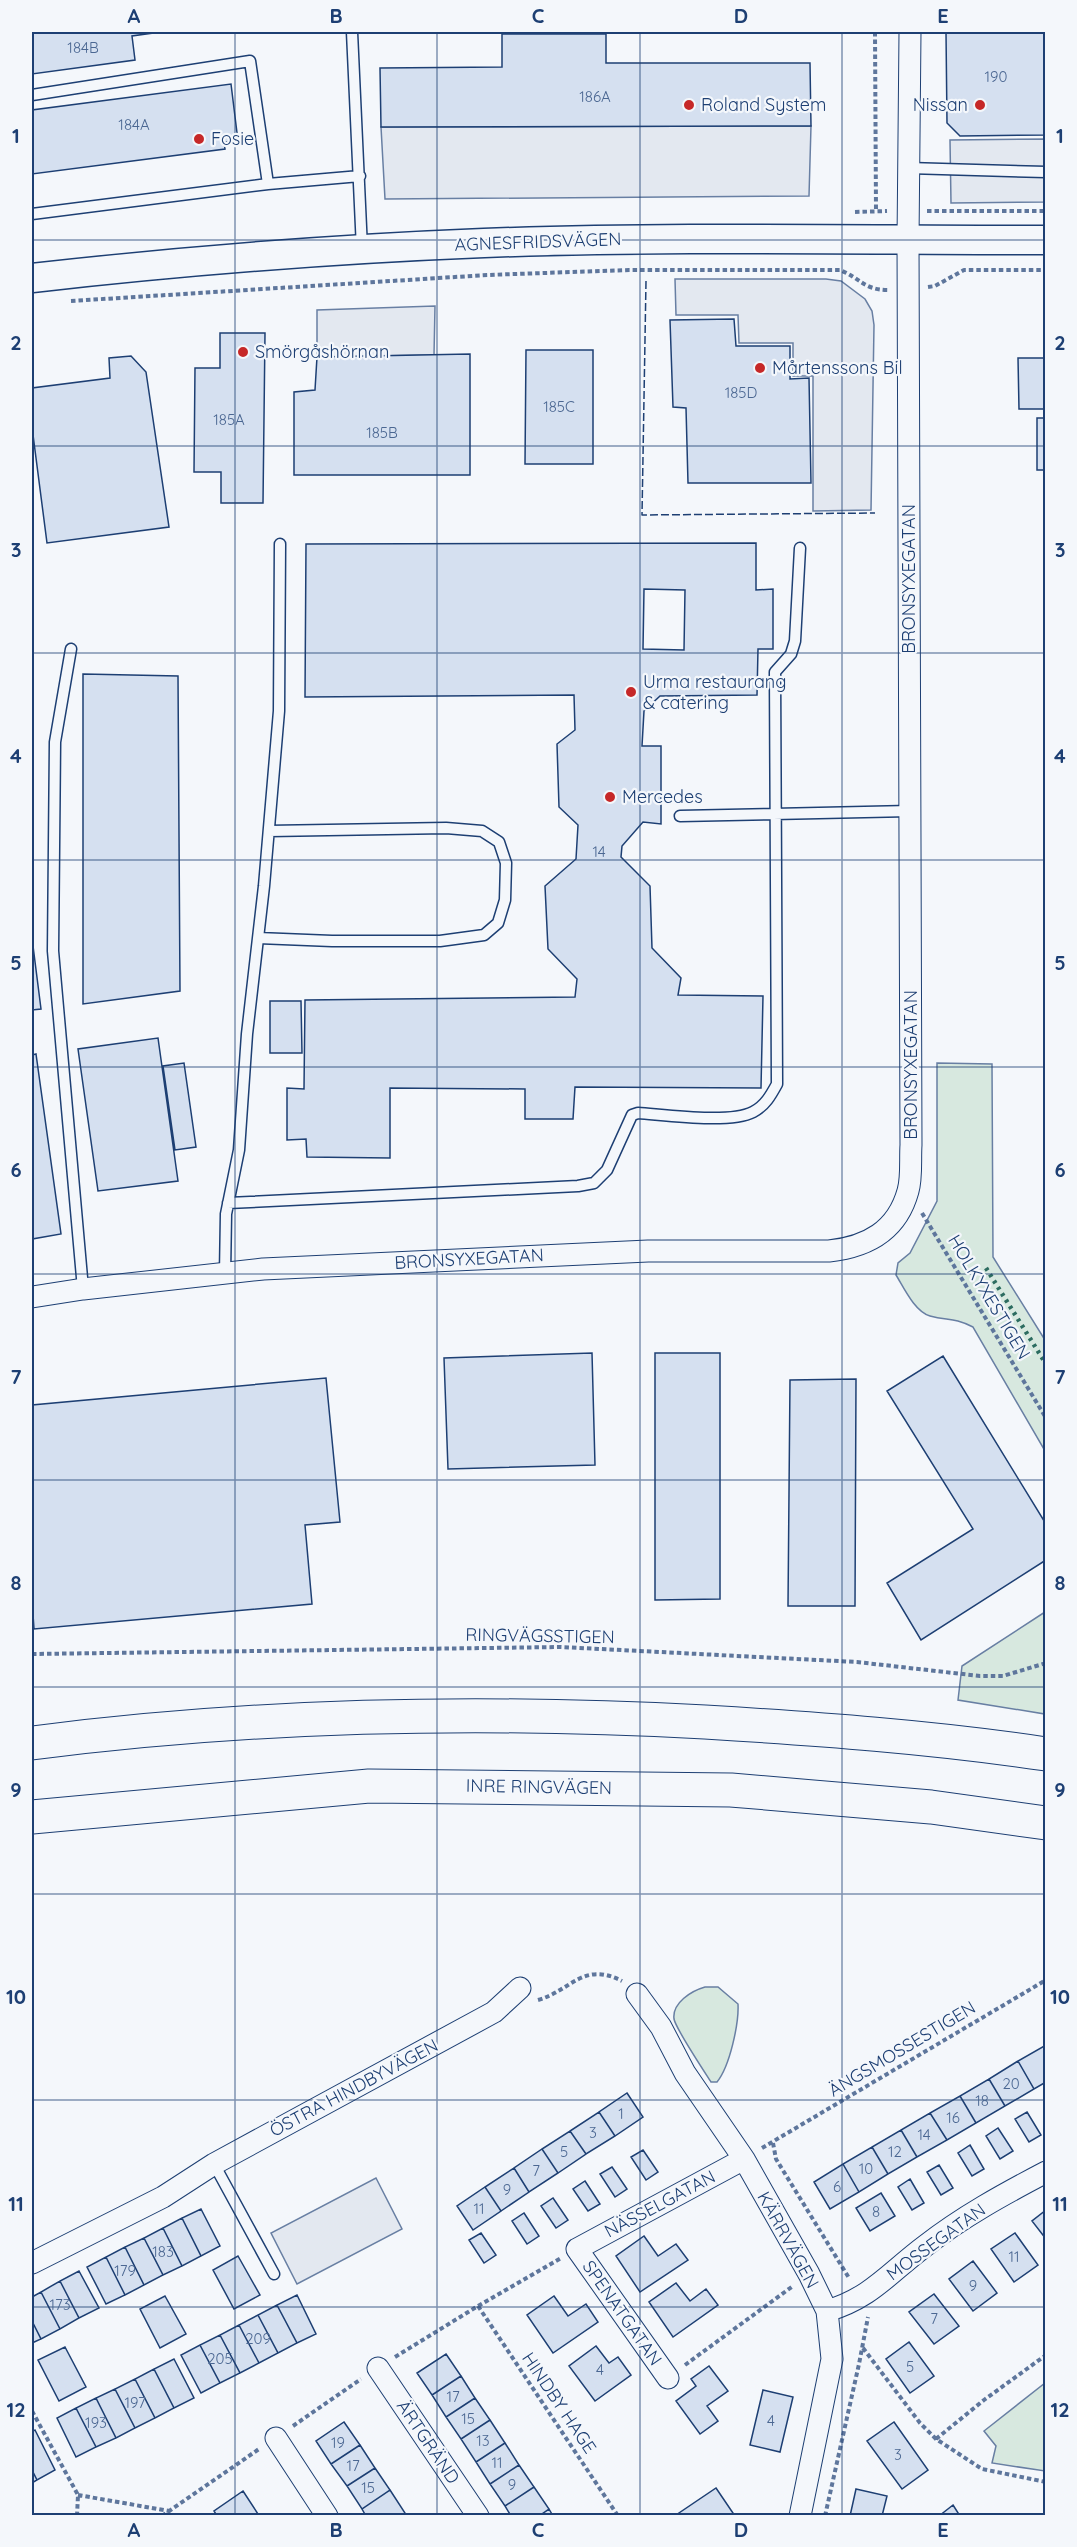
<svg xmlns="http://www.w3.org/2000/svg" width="1077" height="2547" font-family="Quicksand,sans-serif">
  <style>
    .green { fill: #d7e8df; stroke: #687fa3; stroke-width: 1.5 }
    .parking { fill: #e3e8f0; stroke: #687fa3; stroke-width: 1.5 }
    .building { fill: #d5e0f0; stroke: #1d3f73; stroke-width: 1.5; fill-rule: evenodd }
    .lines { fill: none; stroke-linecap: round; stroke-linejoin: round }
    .service-casing { stroke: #1d3f73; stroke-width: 13 }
    .minor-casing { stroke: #1d3f73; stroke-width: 23 }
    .secondary-casing { stroke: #1d3f73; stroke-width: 31 }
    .motorway-casing { stroke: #1d3f73; stroke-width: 35 }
    .path { stroke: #5e769c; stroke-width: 4; stroke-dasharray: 4.5 3; stroke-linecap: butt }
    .service { stroke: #f4f7fb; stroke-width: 10 }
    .minor { stroke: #f4f7fb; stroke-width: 21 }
    .secondary { stroke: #f4f7fb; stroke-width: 28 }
    .motorway { stroke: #f4f7fb; stroke-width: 33 }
    .hedge { stroke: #2c6c60; stroke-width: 4.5; stroke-dasharray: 3 4.5; stroke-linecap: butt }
    .fence { stroke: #1d3f73; stroke-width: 1.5; stroke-dasharray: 8 3; stroke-linecap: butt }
    .grid { fill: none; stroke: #1d3f73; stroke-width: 1.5; stroke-opacity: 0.55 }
    .poi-dot { fill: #c62828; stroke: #f4f7fb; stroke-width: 2 }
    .labels { text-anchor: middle; stroke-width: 4.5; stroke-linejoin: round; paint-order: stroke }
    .number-label { font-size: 15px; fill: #4b6792 }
    .poi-label { font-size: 18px; fill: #1d3f73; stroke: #f4f7fb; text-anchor: start }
    .street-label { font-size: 18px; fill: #1d3f73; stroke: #f4f7fb }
    .neatline { fill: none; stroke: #1d3f73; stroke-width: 2 }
    .grid-label { font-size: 20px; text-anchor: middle; font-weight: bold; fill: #1d3f73 }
  </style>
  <rect width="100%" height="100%" fill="#f4f7fb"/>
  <!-- green -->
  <path class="green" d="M 937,1063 L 992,1064 L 993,1257 L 1045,1340 L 1045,1451 L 973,1327 C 953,1317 948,1321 930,1316 C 915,1312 904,1288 896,1275 L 898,1263 L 910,1253 L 937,1201 Z
    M 1045,1612 L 1045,1714 L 958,1700 L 962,1666 Z
    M 705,1987 L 718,1987 L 738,2004 C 739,2023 730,2066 717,2082 L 711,2082 C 704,2071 676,2029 674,2019 C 672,2003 691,1991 705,1987 Z
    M 1045,2383 L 1045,2471 L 992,2463 L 996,2446 L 984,2431 Z"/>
  <!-- parking -->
  <path class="parking" d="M 811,126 L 809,196 L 385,199 L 381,127 Z
    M 1045,139 L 1045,202 L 951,203 L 950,140 Z
    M 675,279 L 826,279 L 841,281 L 865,299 L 872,311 L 874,325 L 871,510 L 813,511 L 813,376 L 793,376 L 793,343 L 739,343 L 738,315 L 676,315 Z
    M 435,306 L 434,355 L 317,357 L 317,310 Z
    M 376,2178 L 402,2229 L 297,2284 L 271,2233 Z"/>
  <!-- building -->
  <path class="building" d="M 32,32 L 161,32 L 132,36 L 135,60 L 32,74 Z
    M 946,32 L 1046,32 L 1046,135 L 960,136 L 947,123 Z
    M 502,34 L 606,34 L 606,63 L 810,63 L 811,126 L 381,127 L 380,68 L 502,67 Z
    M 231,84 L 238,141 L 224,142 L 225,149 L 32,174 L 32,110 Z
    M 734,319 L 736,346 L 790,346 L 790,379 L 809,378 L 811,483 L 688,483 L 686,408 L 673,407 L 670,320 Z
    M 220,333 L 265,333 L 263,503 L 221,503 L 221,472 L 194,472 L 195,368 L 220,368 Z
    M 526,350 L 593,350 L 593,464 L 525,464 Z
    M 470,354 L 470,475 L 294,475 L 294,392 L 315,390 L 317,357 Z
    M 131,356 L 146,372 L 169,527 L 47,543 L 32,427 L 32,388 L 110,378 L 109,358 Z
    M 1018,358 L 1046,358 L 1046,409 L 1019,409 Z
    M 1037,418 L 1046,418 L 1046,470 L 1037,470 Z
    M 756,543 L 756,590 L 773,589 L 773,649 L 758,649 L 757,695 L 660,696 L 644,711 L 642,746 L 661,746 L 661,824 L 643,822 L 622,846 L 621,857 L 650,886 L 652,948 L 681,978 L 678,995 L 763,996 L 761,1088 L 575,1087 L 573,1119 L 525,1119 L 525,1089 L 390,1088 L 390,1158 L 307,1157 L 306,1139 L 287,1140 L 287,1088 L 304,1089 L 305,1000 L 575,997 L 577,979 L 548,949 L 545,886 L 576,859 L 578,825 L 559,807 L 557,744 L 575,730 L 574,695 L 305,697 L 306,544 ZM 644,589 L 685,590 L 684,650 L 643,649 Z
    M 83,674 L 178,676 L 180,991 L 83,1004 Z
    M 32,938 L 41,1009 L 32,1010 Z
    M 270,1001 L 301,1001 L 302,1053 L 270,1053 Z
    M 158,1038 L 178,1181 L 98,1191 L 78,1049 Z
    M 36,1054 L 61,1234 L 32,1239 L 32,1055 Z
    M 184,1063 L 196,1147 L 175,1150 L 163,1066 Z
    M 592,1353 L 595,1465 L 448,1469 L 444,1358 Z
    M 655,1353 L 720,1353 L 720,1599 L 655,1600 Z
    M 943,1356 L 1046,1524 L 1046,1560 L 921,1640 L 887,1583 L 973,1529 L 887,1391 Z
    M 326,1378 L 340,1522 L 305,1525 L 312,1604 L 34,1629 L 32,1600 L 32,1405 Z
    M 856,1379 L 855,1606 L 788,1606 L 790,1380 Z
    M 1046,2045 L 1046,2082 L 1034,2089 L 1018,2061 Z
    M 1018,2061 L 1034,2089 L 1005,2106 L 989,2079 Z
    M 989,2079 L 1005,2106 L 976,2123 L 960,2096 Z
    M 627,2093 L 643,2117 L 615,2136 L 599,2112 Z
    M 960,2096 L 976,2123 L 947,2140 L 930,2113 Z
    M 599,2112 L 615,2136 L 586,2154 L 570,2131 Z
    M 1027,2112 L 1041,2135 L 1029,2142 L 1015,2119 Z
    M 930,2113 L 947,2140 L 917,2157 L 901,2130 Z
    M 998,2128 L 1013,2151 L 1000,2159 L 986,2136 Z
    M 901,2130 L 917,2157 L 888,2174 L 872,2147 Z
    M 570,2131 L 586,2154 L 558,2173 L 542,2149 Z
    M 970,2145 L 984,2169 L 972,2176 L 958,2153 Z
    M 872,2147 L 888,2174 L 859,2192 L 843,2164 Z
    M 542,2149 L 558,2173 L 529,2192 L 514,2168 Z
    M 643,2150 L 658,2172 L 646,2180 L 631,2157 Z
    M 843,2164 L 859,2192 L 830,2209 L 814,2182 Z
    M 939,2165 L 953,2188 L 941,2195 L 927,2172 Z
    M 612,2167 L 627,2189 L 615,2197 L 600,2174 Z
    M 514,2168 L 529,2192 L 501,2211 L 485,2187 Z
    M 910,2179 L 924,2203 L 912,2210 L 898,2187 Z
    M 585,2181 L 600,2204 L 588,2211 L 573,2189 Z
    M 485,2187 L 501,2211 L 473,2230 L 457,2206 Z
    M 881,2193 L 895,2216 L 870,2231 L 856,2208 Z
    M 553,2198 L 568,2220 L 556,2228 L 541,2206 Z
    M 201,2209 L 220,2246 L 201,2256 L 182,2218 Z
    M 1046,2210 L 1046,2239 L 1032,2221 Z
    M 524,2213 L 539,2236 L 527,2244 L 512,2221 Z
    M 182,2218 L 201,2256 L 182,2266 L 163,2228 Z
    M 163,2228 L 182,2266 L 163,2275 L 144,2238 Z
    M 481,2233 L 496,2255 L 484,2263 L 469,2240 Z
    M 1015,2233 L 1038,2265 L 1014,2282 L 991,2249 Z
    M 644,2236 L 658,2256 L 676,2244 L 688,2260 L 640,2292 L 616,2256 Z
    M 144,2238 L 163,2275 L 144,2285 L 125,2247 Z
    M 125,2247 L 144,2285 L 125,2295 L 106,2257 Z
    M 238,2256 L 260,2295 L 234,2309 L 213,2270 Z
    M 106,2257 L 125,2295 L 106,2304 L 87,2267 Z
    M 973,2261 L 997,2293 L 973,2311 L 949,2279 Z
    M 79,2271 L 99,2308 L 79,2318 L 60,2281 Z
    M 60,2281 L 79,2318 L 60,2329 L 41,2292 Z
    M 676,2283 L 690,2301 L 706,2289 L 718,2305 L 673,2337 L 649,2302 Z
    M 41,2292 L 60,2329 L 41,2339 L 32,2321 L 32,2297 Z
    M 934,2294 L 959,2326 L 934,2344 L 909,2312 Z
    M 297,2295 L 316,2334 L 297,2343 L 277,2305 Z
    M 165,2296 L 186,2334 L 160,2348 L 140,2309 Z
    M 554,2296 L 568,2316 L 586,2304 L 598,2322 L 553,2353 L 527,2315 Z
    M 277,2305 L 297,2343 L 278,2353 L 258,2315 Z
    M 258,2315 L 278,2353 L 259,2363 L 239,2325 Z
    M 32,2321 L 41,2339 L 32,2343 Z
    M 239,2325 L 259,2363 L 240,2373 L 220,2335 Z
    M 220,2335 L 240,2373 L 220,2383 L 200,2345 Z
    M 909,2342 L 934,2376 L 910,2393 L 886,2359 Z
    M 200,2345 L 220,2383 L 201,2393 L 181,2355 Z
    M 596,2346 L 609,2363 L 618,2357 L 631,2375 L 595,2401 L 569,2366 Z
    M 65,2347 L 86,2387 L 59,2401 L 38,2360 Z
    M 446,2354 L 461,2376 L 432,2395 L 417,2373 Z
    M 174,2359 L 194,2398 L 174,2408 L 154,2369 Z
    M 709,2366 L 728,2391 L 707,2406 L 718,2421 L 700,2434 L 676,2401 L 696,2386 L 691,2379 Z
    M 154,2369 L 174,2408 L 155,2418 L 135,2379 Z
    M 461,2376 L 475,2398 L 446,2417 L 432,2395 Z
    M 135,2379 L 155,2418 L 135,2428 L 115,2389 Z
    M 115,2389 L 135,2428 L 116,2438 L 96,2398 Z
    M 763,2390 L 793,2397 L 780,2452 L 750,2445 Z
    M 96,2398 L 116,2438 L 96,2447 L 76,2408 Z
    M 475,2398 L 490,2420 L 461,2439 L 446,2417 Z
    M 76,2408 L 96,2447 L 76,2457 L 57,2418 Z
    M 490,2420 L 505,2443 L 476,2462 L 461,2439 Z
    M 344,2422 L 360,2445 L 331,2464 L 316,2441 Z
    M 894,2422 L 928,2470 L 902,2489 L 867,2441 Z
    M 35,2430 L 55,2470 L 37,2480 L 32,2470 L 32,2432 Z
    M 505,2443 L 519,2465 L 490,2484 L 476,2462 Z
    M 360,2445 L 375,2468 L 347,2486 L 331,2464 Z
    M 519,2465 L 534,2487 L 505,2506 L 490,2484 Z
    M 375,2468 L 390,2490 L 362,2509 L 347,2486 Z
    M 32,2470 L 37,2480 L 32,2483 Z
    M 534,2487 L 549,2509 L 539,2516 L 511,2516 L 505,2506 Z
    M 716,2488 L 735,2516 L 676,2515 Z
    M 856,2489 L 887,2496 L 882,2516 L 850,2516 Z
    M 390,2490 L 405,2513 L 401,2516 L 366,2516 L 362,2509 Z
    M 243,2491 L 258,2514 L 255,2516 L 217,2516 L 214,2511 Z
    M 953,2505 L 960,2516 L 939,2516 Z
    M 549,2509 L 553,2516 L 539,2516 Z"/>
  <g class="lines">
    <defs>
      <path id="service" d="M 352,32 L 362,249
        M 32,95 L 250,61 L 268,184
        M 908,168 L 1046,172
        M 32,214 L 268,184 L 360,176
        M 71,649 L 55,742 L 53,951 L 83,1289
        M 680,816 L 910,811
        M 258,938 L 332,941 L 440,941 L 484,935 L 498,923 L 505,900 L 506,863 L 499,842 L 482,831 L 446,828 L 269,831
        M 228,1203 L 578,1186 L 594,1183 L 607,1170 L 632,1115 L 638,1113 C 666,1115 730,1124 753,1112 C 765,1106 771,1095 777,1084 L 775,672 L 791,654 L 795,641 L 800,548
        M 225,1274 L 226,1214 L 239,1150 L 247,1034 L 264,886 L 279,711 L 280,544
        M 214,2164 L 274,2274"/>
      <path id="minor" d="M 32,1297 L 83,1289 L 263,1269 L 648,1251 L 829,1251 C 867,1247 897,1231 908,1191 C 912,1178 910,1159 911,1145 L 908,241 L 910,32
        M 637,1994 L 661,2027 L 685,2073 L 744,2159 L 809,2274 L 827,2311 L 832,2359 L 800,2516
        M 32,2263 L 163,2197 L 214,2164 L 494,2012 L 520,1988
        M 827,2311 C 871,2298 889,2273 925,2246 C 962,2217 1004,2194 1046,2172
        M 378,2368 L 478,2516
        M 668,2378 L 577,2249 L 744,2159
        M 276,2438 L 327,2516"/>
      <path id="secondary" d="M 32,278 C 182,261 333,249 484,243 C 671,236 859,240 1046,240"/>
      <path id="motorway" d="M 32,1743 C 255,1714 480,1710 705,1722 C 819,1729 932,1737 1046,1754
        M 32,1817 L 369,1786 L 731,1790 L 931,1807 L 1046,1823"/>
    </defs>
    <!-- service casing -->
    <use href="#service" class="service-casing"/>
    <!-- minor casing -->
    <use href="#minor" class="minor-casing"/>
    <!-- secondary casing -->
    <use href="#secondary" class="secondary-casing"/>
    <!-- motorway casing -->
    <use href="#motorway" class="motorway-casing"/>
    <!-- path -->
    <path class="path" d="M 875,32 L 876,211
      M 927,211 L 1046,211
      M 855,212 L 887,211
      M 928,287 L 935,286 L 964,270 L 1046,270
      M 71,301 L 487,275 L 629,270 L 840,270 C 860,278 864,290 888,290
      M 922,1213 L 1046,1418
      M 32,1654 L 561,1647 L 857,1662 L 980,1676 L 1003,1676 L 1046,1663
      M 538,2000 C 572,1990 583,1961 622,1981
      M 773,2143 L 776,2159 L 849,2278
      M 762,2148 L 1046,1980
      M 478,2306 L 618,2516
      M 863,2348 L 920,2423 L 936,2439 L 982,2469 L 1046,2482
      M 395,2357 L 478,2306 L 561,2258
      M 685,2365 L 793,2286
      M 32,2411 L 78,2495 L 77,2516
      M 293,2426 L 361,2379
      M 936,2439 L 984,2400 L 1046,2355
      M 78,2495 L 169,2511 L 173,2516
      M 162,2516 L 259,2449
      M 825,2516 L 859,2364 L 868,2317"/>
    <!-- service -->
    <use href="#service" class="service"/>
    <!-- minor -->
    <use href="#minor" class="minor"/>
    <!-- secondary -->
    <use href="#secondary" class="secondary"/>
    <!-- motorway -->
    <use href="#motorway" class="motorway"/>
    <!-- hedge -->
    <path class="hedge" d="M 986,1268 L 1046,1364"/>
    <!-- fence -->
    <path class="fence" d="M 646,281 L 642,515 L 875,513"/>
  </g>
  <!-- grid -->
  <path class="grid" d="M 235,32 L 235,2516M 437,32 L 437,2516M 640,32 L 640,2516M 842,32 L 842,2516M 32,240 L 1046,240M 32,446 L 1046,446M 32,653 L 1046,653M 32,860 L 1046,860M 32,1067 L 1046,1067M 32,1274 L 1046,1274M 32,1480 L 1046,1480M 32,1687 L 1046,1687M 32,1894 L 1046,1894M 32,2100 L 1046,2100M 32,2307 L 1046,2307"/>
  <!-- markers -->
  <g class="poi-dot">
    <circle cx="689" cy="105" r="6"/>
    <circle cx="980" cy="105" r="6"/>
    <circle cx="199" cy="139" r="6"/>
    <circle cx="243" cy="352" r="6"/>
    <circle cx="760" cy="368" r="6"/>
    <circle cx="631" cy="692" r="6"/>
    <circle cx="610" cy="797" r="6"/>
  </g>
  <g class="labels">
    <!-- number labels -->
    <g class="number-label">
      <text x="83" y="53">184B</text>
      <text x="996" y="82">190</text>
      <text x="595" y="102">186A</text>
      <text x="134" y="130">184A</text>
      <text x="741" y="398">185D</text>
      <text x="559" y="412">185C</text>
      <text x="229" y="425">185A</text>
      <text x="382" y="438">185B</text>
      <text x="599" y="857">14</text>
      <text x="1011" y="2089">20</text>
      <text x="982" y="2106">18</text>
      <text x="621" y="2119">1</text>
      <text x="953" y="2123">16</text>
      <text x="593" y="2138">3</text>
      <text x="924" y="2140">14</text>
      <text x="564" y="2157">5</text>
      <text x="895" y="2157">12</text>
      <text x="866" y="2174">10</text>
      <text x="536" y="2176">7</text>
      <text x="837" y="2192">6</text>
      <text x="507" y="2195">9</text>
      <text x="479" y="2214">11</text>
      <text x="876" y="2217">8</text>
      <text x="163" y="2257">183</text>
      <text x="1014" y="2262">11</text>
      <text x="125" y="2276">179</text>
      <text x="973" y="2291">9</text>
      <text x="60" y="2310">173</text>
      <text x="934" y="2324">7</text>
      <text x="258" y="2344">209</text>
      <text x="220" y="2364">205</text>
      <text x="910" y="2372">5</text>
      <text x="600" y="2375">4</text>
      <text x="453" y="2402">17</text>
      <text x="135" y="2408">197</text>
      <text x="468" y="2424">15</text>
      <text x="771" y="2426">4</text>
      <text x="96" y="2428">193</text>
      <text x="483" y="2446">13</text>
      <text x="338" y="2448">19</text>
      <text x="898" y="2460">3</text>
      <text x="497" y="2468">11</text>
      <text x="353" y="2471">17</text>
      <text x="512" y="2490">9</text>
      <text x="368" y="2493">15</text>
    </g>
    <!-- poi labels -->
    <g class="poi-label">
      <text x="701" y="111">Roland System</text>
      <text x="968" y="111" text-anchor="end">Nissan</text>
      <text x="211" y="145">Fosie</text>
      <text x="255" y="358">Smörgåshörnan</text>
      <text x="772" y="374">Mårtenssons Bil</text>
      <text x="643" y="688">Urma restaurang<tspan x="643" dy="21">&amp; catering</tspan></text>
      <text x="622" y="803">Mercedes</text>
    </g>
    <!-- street labels -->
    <g class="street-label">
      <text transform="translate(538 242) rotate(-2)" y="6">AGNESFRIDSVÄGEN</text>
      <text transform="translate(909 579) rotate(-90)" y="6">BRONSYXEGATAN</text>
      <text transform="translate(911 1065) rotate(-90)" y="6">BRONSYXEGATAN</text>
      <text transform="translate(469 1259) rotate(-3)" y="6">BRONSYXEGATAN</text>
      <text transform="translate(989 1297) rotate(59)" y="6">HOLKYXESTIGEN</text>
      <text transform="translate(540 1636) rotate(1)" y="6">RINGVÄGSSTIGEN</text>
      <text transform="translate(539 1787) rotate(1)" y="6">INRE RINGVÄGEN</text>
      <text transform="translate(902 2049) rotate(-31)" y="6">ÄNGSMOSSESTIGEN</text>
      <text transform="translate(354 2088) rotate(-28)" y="6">ÖSTRA HINDBYVÄGEN</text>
      <text transform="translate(660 2204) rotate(-28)" y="6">NÄSSELGATAN</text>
      <text transform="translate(788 2240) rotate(61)" y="6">KÄRRVÄGEN</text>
      <text transform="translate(936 2242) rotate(-36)" y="6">MOSSEGATAN</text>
      <text transform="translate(622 2313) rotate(55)" y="6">SPENATGATAN</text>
      <text transform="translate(559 2403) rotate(56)" y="6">HINDBY HAGE</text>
      <text transform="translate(428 2442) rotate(56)" y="6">ÄRTGRÄND</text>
    </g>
  </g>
  <!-- border -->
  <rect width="1077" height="2547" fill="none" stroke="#f4f7fb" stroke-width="66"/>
  <rect x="33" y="33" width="1011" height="2481" class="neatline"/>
  <g class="grid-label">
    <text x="134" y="23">A</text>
    <text x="336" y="23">B</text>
    <text x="538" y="23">C</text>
    <text x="741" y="23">D</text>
    <text x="943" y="23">E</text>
    <text x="16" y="143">1</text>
    <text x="1060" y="143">1</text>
    <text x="16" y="350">2</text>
    <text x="1060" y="350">2</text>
    <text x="16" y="557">3</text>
    <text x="1060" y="557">3</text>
    <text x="16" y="763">4</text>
    <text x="1060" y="763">4</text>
    <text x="16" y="970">5</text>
    <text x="1060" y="970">5</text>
    <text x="16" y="1177">6</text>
    <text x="1060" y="1177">6</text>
    <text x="16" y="1384">7</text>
    <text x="1060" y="1384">7</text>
    <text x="16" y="1590">8</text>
    <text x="1060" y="1590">8</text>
    <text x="16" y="1797">9</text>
    <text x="1060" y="1797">9</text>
    <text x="16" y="2004">10</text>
    <text x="1060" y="2004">10</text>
    <text x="16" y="2211">11</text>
    <text x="1060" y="2211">11</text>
    <text x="16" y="2417">12</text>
    <text x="1060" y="2417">12</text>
    <text x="134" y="2537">A</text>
    <text x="336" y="2537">B</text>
    <text x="538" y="2537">C</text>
    <text x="741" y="2537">D</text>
    <text x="943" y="2537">E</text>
  </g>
</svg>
